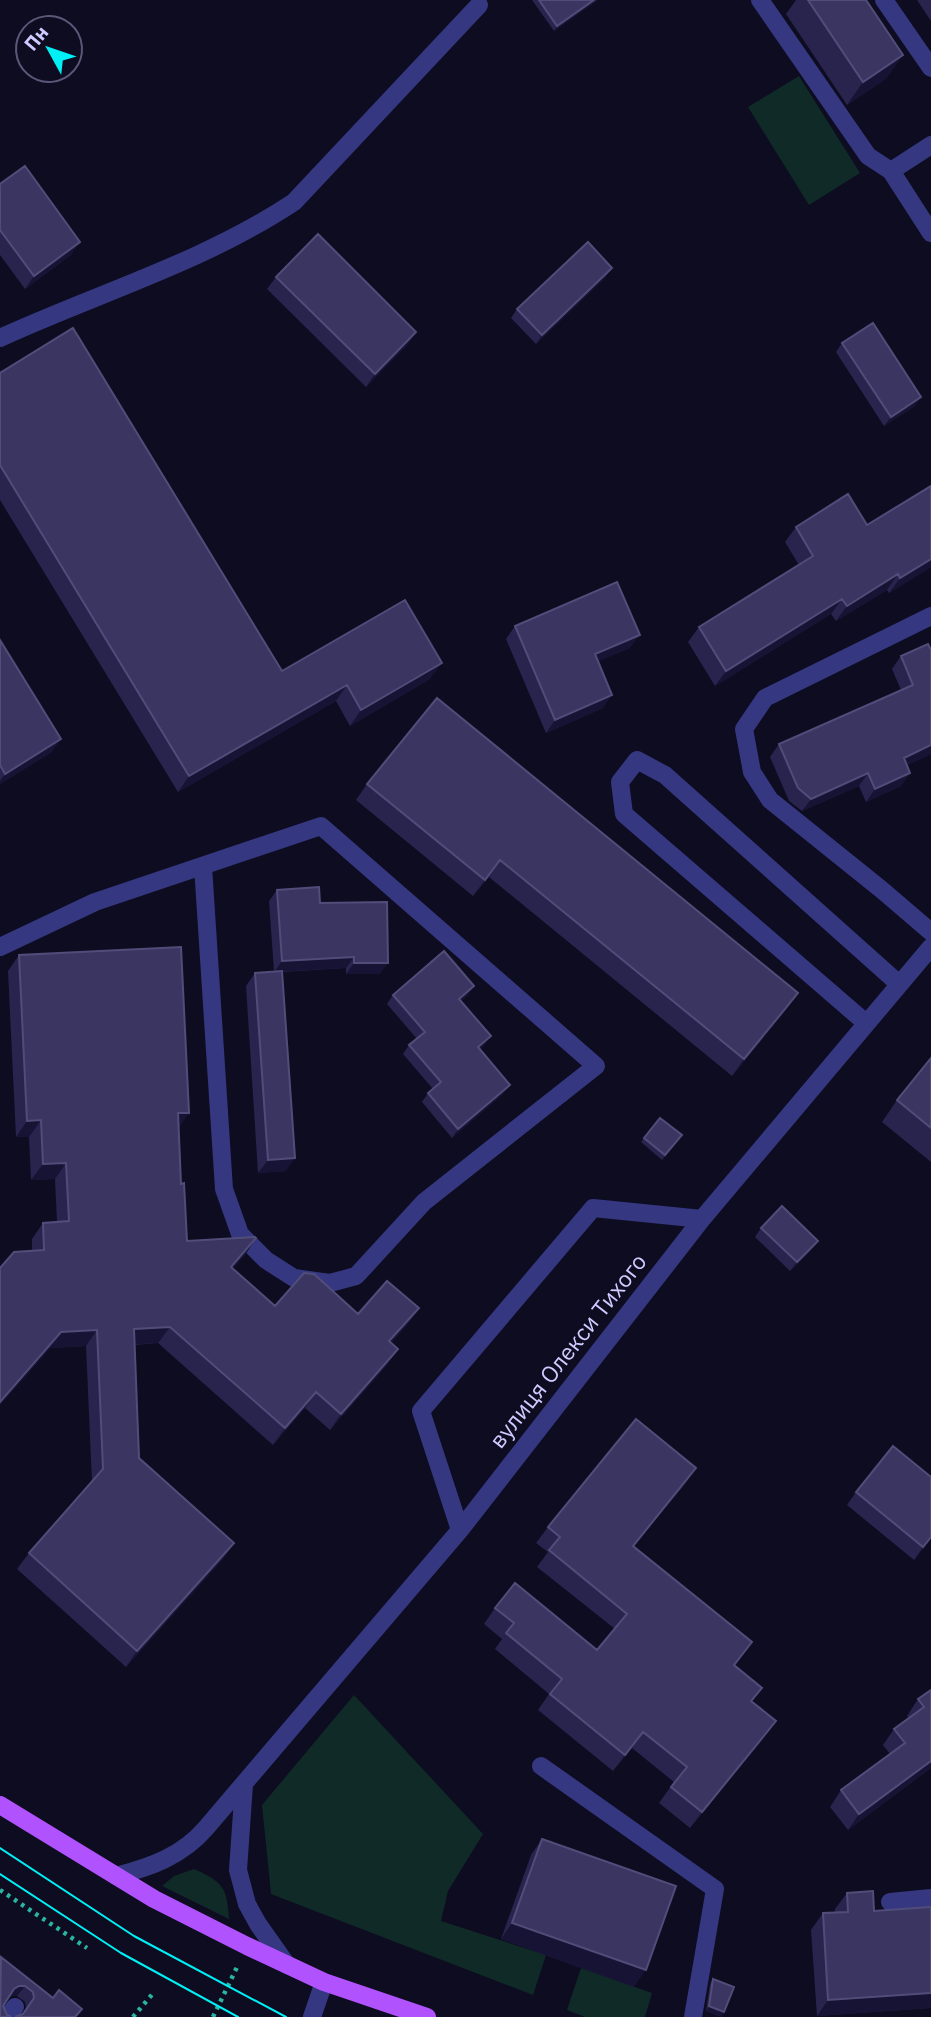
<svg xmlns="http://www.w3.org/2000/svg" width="931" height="2017" font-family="'IBM Plex Sans',sans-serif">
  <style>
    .green { fill: #0f2a27 }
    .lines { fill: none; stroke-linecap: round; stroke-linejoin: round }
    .path { stroke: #29b5a2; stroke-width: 4.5; stroke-dasharray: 3.5 5; stroke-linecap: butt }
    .minor { stroke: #353881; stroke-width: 18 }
    .major { stroke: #b152ff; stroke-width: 18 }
    .tram { stroke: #00f0f6; stroke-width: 2 }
    .wall { fill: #28244e }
    .shaded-wall { fill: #161334 }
    .building { fill: #3a3661; stroke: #514d7a; stroke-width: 2 }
    .labels { text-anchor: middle; stroke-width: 5; stroke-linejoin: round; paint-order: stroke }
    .street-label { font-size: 23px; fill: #cdcbff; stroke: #0e0c20 }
  </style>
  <rect width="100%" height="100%" fill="#0e0c20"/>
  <!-- green -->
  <path class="green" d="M 799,76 L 860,173 L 809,205 L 748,107 Z
    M 354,1695 L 483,1834 L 448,1891 L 441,1921 L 546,1955 L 533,1995 L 271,1894 L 262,1805 Z
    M 194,1869 C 223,1882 227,1887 229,1919 L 162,1886 L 174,1876 Z
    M 581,1968 L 652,1993 L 645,2017 L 585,2017 L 567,2010 Z"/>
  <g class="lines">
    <!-- path -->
    <path class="path" d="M 0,1890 L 87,1948
      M 133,2017 L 155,1991
      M 213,2017 L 238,1965"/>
    <!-- minor -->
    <path class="minor" d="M 760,0 L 868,156 L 891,171 L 931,233
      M 884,0 L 931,68
      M 891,171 L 931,145
      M 0,338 C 98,293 204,262 294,202 L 479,5
      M 931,616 L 765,698 L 744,729 L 752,772 L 770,800 L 882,890 L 931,932
      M 0,947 L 95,902 L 321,826 L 596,1066 L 424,1202 L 356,1276 L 330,1283 L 294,1278 L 266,1260 L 240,1234 L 224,1189 L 203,866
      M 866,1023 L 624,814 L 620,782 L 637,760 L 665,775 L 899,984
      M 460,1530 L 421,1411 L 593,1208 L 702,1219
      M 541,1766 L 715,1889 L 693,2017
      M 244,1784 L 238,1870 L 247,1904 L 258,1924 L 287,1965
      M 116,1876 C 151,1867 182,1856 206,1828 L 460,1530 L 702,1219 L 931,947
      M 890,1902 L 931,1898
      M 7,2017 L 15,2007
      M 312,2017 L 324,1982"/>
    <!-- major -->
    <path class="major" d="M 0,1805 L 154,1899 L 247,1946 L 324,1982 L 427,2017"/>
    <!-- tram -->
    <path class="tram" d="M 0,1848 L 134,1936 L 286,2017
      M 0,1874 L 121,1953 L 238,2017"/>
  </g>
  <!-- wall -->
  <path class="wall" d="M 532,0 L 598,0 L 554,31 Z
    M 796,0 L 866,0 L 887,78 L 847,105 L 786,14 Z
    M 917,0 L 931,0 L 931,21 Z
    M 0,184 L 71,255 L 25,289 L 0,255 Z
    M 276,277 L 416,332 L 407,345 L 366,387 L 267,289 Z
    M 606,277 L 536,344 L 511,318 L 517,309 Z
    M 842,343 L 915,406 L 884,426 L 836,352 Z
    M 0,373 L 282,671 L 430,679 L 350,726 L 336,701 L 178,792 L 0,500 Z
    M 867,525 L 931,567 L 889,593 L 887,590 L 836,621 L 831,614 L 715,686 L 688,642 L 699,627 L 799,565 L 785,542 L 796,527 Z
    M 515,626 L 630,648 L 598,661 L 603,708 L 546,733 L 506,639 Z
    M 0,640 L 52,752 L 0,784 Z
    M 931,650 L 931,754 L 907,765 L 910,773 L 901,786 L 866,802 L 859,786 L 802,811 L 789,801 L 770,757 L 779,744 L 901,690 L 892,669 L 901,656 Z
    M 367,784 L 798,993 L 786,1010 L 732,1076 L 489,877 L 473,896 L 356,800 Z
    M 277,890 L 320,903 L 380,974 L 346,974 L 346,968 L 282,972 L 286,1171 L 258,1173 L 246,986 L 255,973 L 274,971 L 269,901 Z
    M 19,955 L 178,1128 L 181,1184 L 187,1241 L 256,1238 L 245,1255 L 232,1269 L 275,1306 L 358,1314 L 419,1308 L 407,1325 L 391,1343 L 387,1365 L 330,1430 L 305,1408 L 273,1445 L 158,1343 L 135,1345 L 139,1458 L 234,1543 L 223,1559 L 126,1667 L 17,1569 L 29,1553 L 92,1482 L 86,1346 L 50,1348 L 0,1405 L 0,1268 L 32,1251 L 32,1239 L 43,1223 L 57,1222 L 55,1179 L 31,1180 L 29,1137 L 16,1137 L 8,971 Z
    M 393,995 L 468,995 L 461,1001 L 491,1036 L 484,1045 L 480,1049 L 503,1094 L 452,1138 L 422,1102 L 428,1093 L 433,1089 L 403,1054 L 409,1045 L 417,1039 L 387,1004 Z
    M 931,1058 L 931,1162 L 882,1122 L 897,1100 Z
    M 660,1118 L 682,1135 L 662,1160 L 641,1142 Z
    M 761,1228 L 818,1241 L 811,1250 L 790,1271 L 755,1237 Z
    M 696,1468 L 685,1484 L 634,1546 L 740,1659 L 735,1666 L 752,1702 L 764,1738 L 690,1828 L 659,1803 L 674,1782 L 632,1748 L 613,1771 L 538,1710 L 549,1694 L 495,1649 L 502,1639 L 484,1624 L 495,1608 L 597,1650 L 615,1629 L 537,1567 L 548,1552 L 536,1543 L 548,1527 Z
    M 856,1492 L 931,1539 L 914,1560 L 847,1505 Z
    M 931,1690 L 931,1768 L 848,1830 L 830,1807 L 841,1790 L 890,1754 L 883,1745 L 894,1729 L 909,1718 L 907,1716 L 918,1699 Z
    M 542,1839 L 634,1987 L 501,1939 L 531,1855 Z
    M 847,1893 L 874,1911 L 931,1907 L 931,2008 L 817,2016 L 811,1930 L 823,1913 L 835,1912 L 835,1909 Z
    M 0,1958 L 53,1998 L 82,2009 L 76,2017 L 15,2017 L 22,2014 L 26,2008 L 25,2002 L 17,1996 L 12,1996 L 7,1999 L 3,2006 L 0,2017 Z
    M 713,1979 L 724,2012 L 721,2017 L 706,2011 L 710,1984 Z"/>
  <!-- shaded-wall -->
  <path class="shaded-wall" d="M 594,0 L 598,0 L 554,31 L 557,26 Z
    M 903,55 L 887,78 L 847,105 L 863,82 Z
    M 80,242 L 71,255 L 25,289 L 34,276 Z
    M 612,268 L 606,277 L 536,344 L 542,335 Z
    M 416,332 L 407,345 L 366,387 L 375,374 Z
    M 921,397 L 915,406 L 884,426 L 891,417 Z
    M 931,559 L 931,567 L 889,593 L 900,578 Z
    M 898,574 L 887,590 L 836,621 L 847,606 Z
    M 842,599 L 831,614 L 715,686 L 726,671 Z
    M 640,635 L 630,648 L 585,667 L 595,654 Z
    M 442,663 L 430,679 L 350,726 L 361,710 Z
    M 347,685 L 336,701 L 178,792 L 189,776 Z
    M 612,695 L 603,708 L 546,733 L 555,720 Z
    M 61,739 L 52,752 L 0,784 L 0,781 L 5,774 Z
    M 931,745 L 931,754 L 894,771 L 904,758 Z
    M 868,773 L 859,786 L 802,811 L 811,799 Z
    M 910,773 L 901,786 L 866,802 L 875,789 Z
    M 500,860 L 489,877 L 473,896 Z
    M 354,957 L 346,968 L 274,972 L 282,961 Z
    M 354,963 L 388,963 L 380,974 L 346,974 Z
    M 474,986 L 468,995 L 453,1008 L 459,999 Z
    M 798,993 L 786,1010 L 732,1076 L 744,1059 Z
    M 491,1036 L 484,1045 L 471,1056 L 478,1047 Z
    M 510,1085 L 503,1094 L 452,1138 L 458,1129 Z
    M 178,1113 L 189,1113 L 178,1129 Z
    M 41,1120 L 29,1137 L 16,1137 L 27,1121 Z
    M 295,1158 L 286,1171 L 258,1173 L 268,1160 Z
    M 66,1163 L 55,1179 L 31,1180 L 43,1164 Z
    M 256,1238 L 245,1255 L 219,1284 L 231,1267 Z
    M 818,1241 L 811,1250 L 790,1271 L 797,1262 Z
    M 419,1308 L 407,1325 L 378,1357 L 389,1341 Z
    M 170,1327 L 158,1343 L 122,1345 L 134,1329 Z
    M 97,1330 L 86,1346 L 50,1348 L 0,1405 L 0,1402 L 61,1332 Z
    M 398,1349 L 387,1365 L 330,1430 L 341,1414 Z
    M 316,1392 L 305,1408 L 273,1445 L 285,1428 Z
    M 696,1468 L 685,1484 L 621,1562 L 633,1546 Z
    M 931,1537 L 931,1539 L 914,1560 L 923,1547 Z
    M 234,1543 L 223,1559 L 126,1667 L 137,1651 Z
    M 776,1721 L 764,1738 L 690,1828 L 702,1812 Z
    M 643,1732 L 632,1748 L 613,1771 L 625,1755 Z
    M 931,1761 L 931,1768 L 848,1830 L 859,1814 Z
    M 512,1923 L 646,1970 L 634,1987 L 501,1939 Z
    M 19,1986 L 25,1986 L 17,1996 L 12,1996 L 7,1999 L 14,1989 Z
    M 931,1993 L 931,2008 L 817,2016 L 828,2000 Z
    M 709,2006 L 724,2012 L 721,2017 L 706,2011 Z"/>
  <!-- building -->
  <path class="building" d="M 539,0 L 594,0 L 557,26 Z
    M 808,0 L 866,0 L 903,55 L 863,82 Z
    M 25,166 L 80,242 L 34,276 L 0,230 L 0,184 Z
    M 318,234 L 416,332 L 375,374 L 276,277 Z
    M 588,242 L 612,268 L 542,335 L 517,309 Z
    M 873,323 L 921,397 L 891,417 L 842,343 Z
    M 73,328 L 282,671 L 405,600 L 442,663 L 361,710 L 347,685 L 189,776 L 0,465 L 0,373 Z
    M 931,486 L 931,559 L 900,578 L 898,574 L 847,606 L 842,599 L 726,671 L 699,627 L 813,556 L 796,527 L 848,494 L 867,525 Z
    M 617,582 L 640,635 L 595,654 L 612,695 L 555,720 L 515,626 Z
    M 0,640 L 61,739 L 5,774 L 0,765 Z
    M 928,644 L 931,650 L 931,745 L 904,758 L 910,773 L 875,789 L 868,773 L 811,799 L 798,788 L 779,744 L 913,685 L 901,656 Z
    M 437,698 L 798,993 L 744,1059 L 500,860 L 485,880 L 367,784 Z
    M 319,887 L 320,903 L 387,902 L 388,963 L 354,963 L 354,957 L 282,961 L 277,890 Z
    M 181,947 L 189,1113 L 178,1113 L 181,1184 L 184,1183 L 187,1241 L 255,1237 L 256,1238 L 231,1267 L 275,1306 L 304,1273 L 314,1274 L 358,1314 L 387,1281 L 419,1308 L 389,1341 L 398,1349 L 341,1414 L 316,1392 L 285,1428 L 170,1327 L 134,1329 L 139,1458 L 234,1543 L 137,1651 L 29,1553 L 103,1469 L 97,1330 L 61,1332 L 0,1402 L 0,1268 L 14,1252 L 44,1250 L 43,1223 L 69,1221 L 66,1163 L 43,1164 L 41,1120 L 27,1121 L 19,955 Z
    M 444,951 L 474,986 L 459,999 L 491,1036 L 478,1047 L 510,1085 L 458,1129 L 428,1093 L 441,1082 L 409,1045 L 425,1032 L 393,995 Z
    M 282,971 L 295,1158 L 268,1160 L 255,973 Z
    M 931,1058 L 931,1128 L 897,1100 Z
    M 660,1118 L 682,1135 L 665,1155 L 644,1138 Z
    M 782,1206 L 818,1241 L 797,1262 L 761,1228 Z
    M 636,1419 L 696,1468 L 633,1546 L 752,1642 L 734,1665 L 762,1688 L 751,1701 L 776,1721 L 702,1812 L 671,1787 L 687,1767 L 643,1732 L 625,1755 L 550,1694 L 562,1679 L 506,1633 L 514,1623 L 495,1608 L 515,1583 L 597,1650 L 627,1614 L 549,1550 L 560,1537 L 548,1527 Z
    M 893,1446 L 931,1477 L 931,1537 L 923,1547 L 856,1492 Z
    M 931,1690 L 931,1761 L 859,1814 L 841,1790 L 905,1743 L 894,1729 L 924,1707 L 918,1699 Z
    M 542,1839 L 676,1886 L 646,1970 L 512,1923 Z
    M 873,1891 L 874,1911 L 931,1907 L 931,1993 L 828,2000 L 823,1913 L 848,1912 L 847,1893 Z
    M 1,1957 L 53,1998 L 59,1990 L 82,2009 L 75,2017 L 15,2017 L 23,2014 L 34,1998 L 33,1992 L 25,1986 L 19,1986 L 14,1989 L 3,2006 L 7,2015 L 11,2017 L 0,2017 Z
    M 713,1979 L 734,1987 L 724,2012 L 709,2006 Z"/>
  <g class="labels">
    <!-- street labels -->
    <g class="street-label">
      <text transform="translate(568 1351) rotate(-52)" y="8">вулиця Олекси Тихого</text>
    </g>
  </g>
  <!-- north arrow -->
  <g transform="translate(49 49) rotate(310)"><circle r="33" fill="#0e0c20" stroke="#5a5879" stroke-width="2"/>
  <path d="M0-5L12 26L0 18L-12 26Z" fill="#00f0f6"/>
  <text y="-10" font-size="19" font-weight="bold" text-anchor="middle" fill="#cdcbff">Пн</text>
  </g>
</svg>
